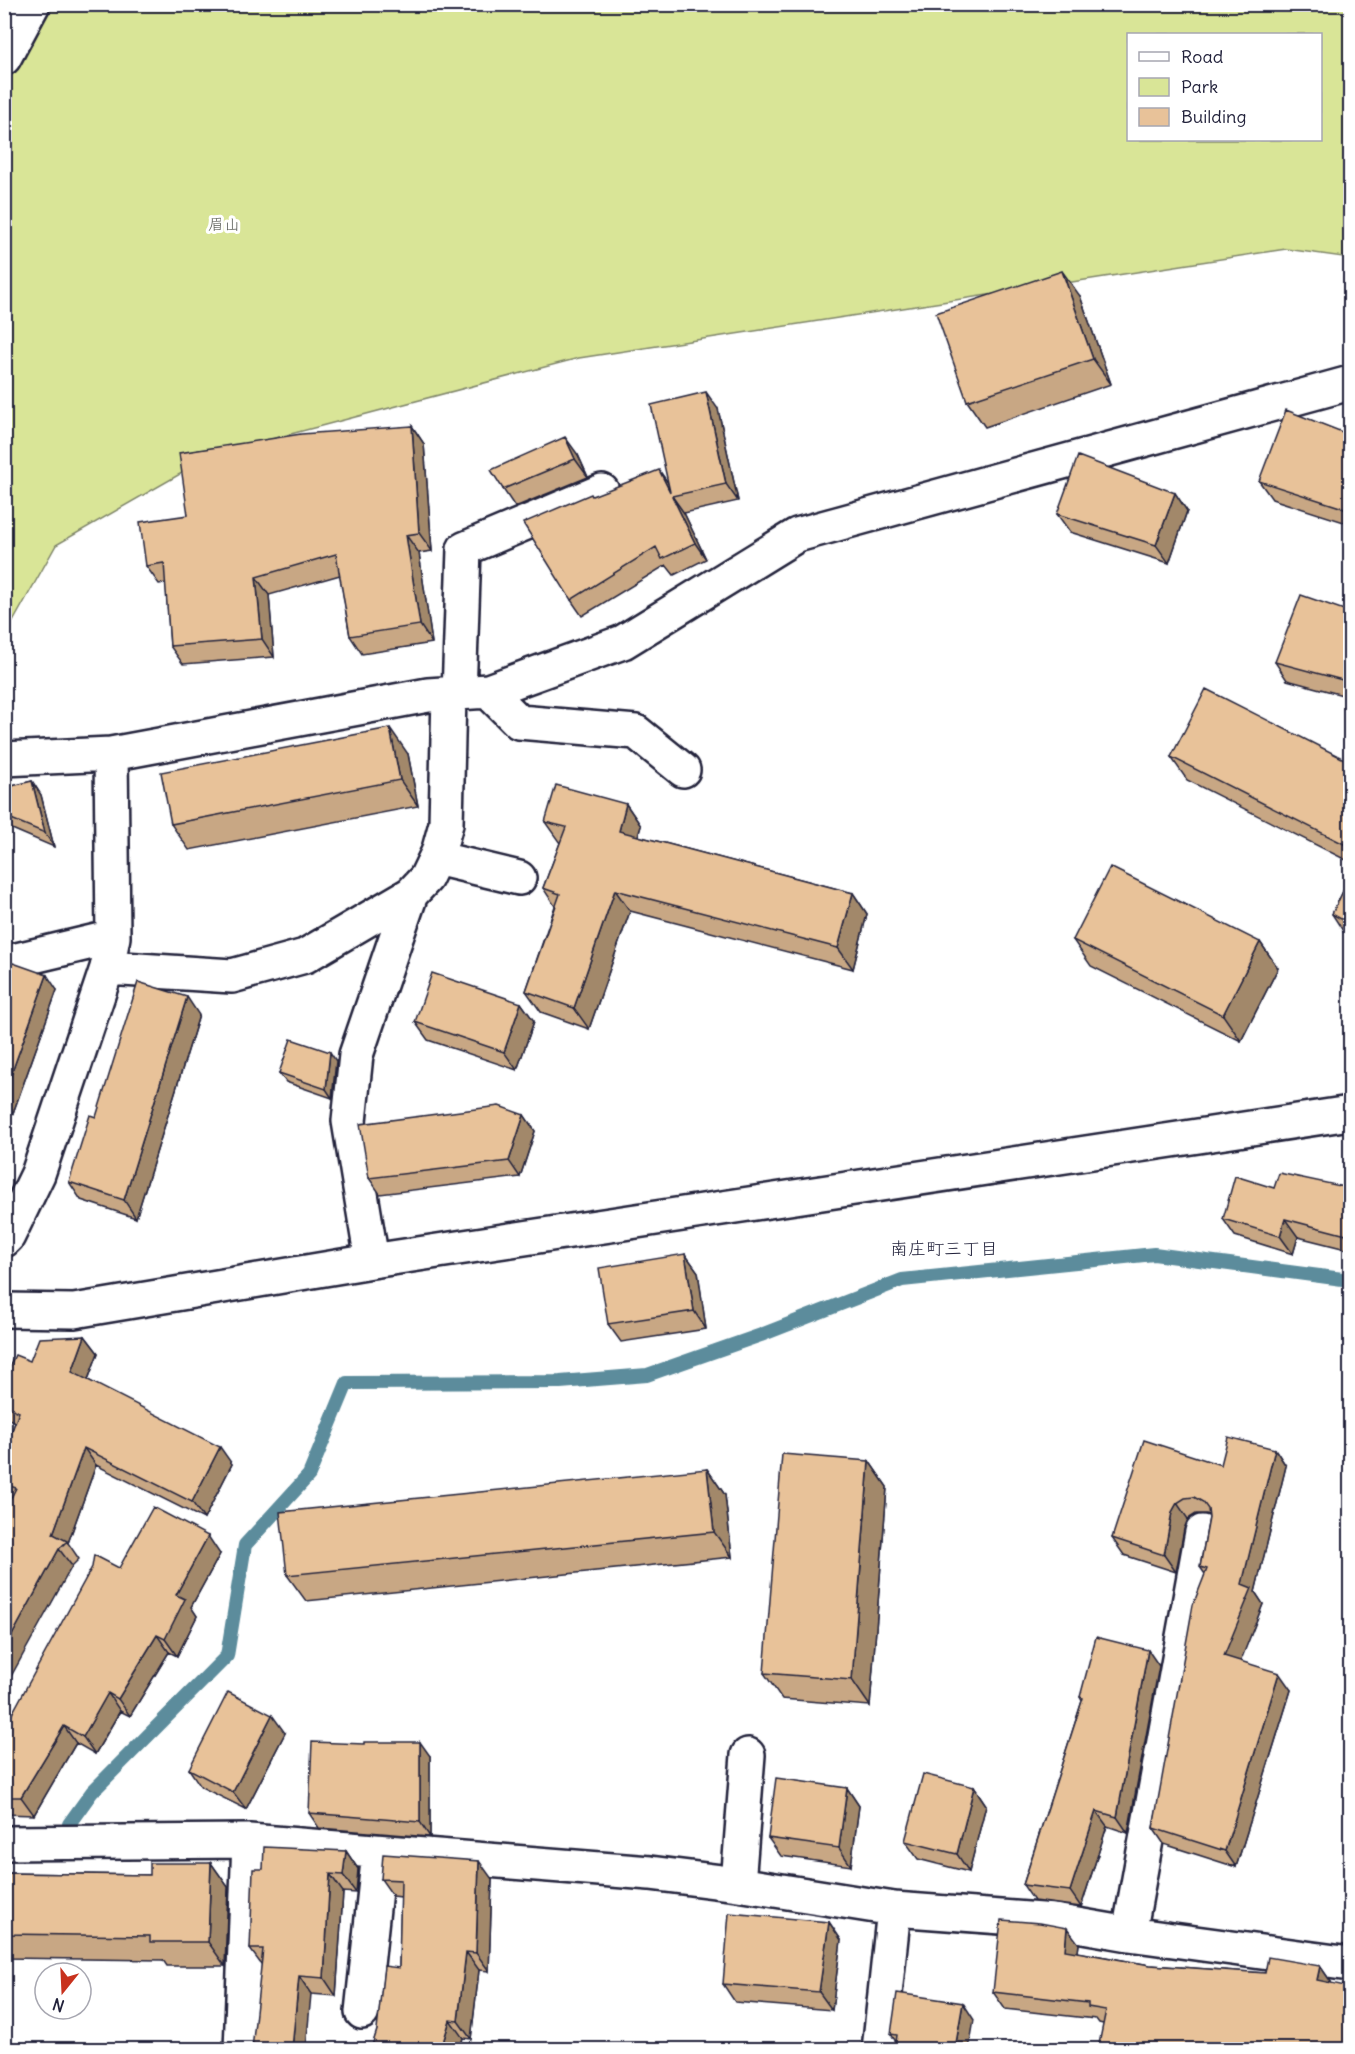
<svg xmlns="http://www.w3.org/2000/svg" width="1355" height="2054" font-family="Delius,'Klee One',sans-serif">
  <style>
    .green { fill: #d9e597; stroke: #7e8469; stroke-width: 1.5; fill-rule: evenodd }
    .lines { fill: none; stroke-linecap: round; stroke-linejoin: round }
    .stream { stroke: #5c8c9c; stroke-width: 14 }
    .minor-casing { stroke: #22223b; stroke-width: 38 }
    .minor { stroke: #fff; stroke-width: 33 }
    .wall { fill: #c8a784; stroke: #22223b; stroke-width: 1.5 }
    .shaded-wall { fill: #a2886b; stroke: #22223b; stroke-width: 1.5 }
    .building { fill: #e8c299; stroke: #22223b; stroke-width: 1.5 }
    .labels { text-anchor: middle; stroke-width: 6; stroke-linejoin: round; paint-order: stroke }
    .park-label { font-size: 16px; fill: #595c57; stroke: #fff }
    .neighbourhood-label { font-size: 18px; fill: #22223b; stroke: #fff }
  </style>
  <rect width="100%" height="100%" fill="#fff"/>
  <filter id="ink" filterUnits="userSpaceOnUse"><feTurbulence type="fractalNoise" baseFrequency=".0167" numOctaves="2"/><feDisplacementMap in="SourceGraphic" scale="12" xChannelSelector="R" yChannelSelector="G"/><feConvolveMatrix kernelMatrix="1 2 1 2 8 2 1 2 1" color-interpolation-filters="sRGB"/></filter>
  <g filter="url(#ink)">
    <!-- green -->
    <path class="green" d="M 5,5 L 1350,5 L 1350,258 L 1286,249 L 579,358 L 215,454 L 56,545 L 5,636 ZM 1128,34 L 1320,34 L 1320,140 L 1128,140 Z"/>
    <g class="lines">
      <!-- stream -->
      <path class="stream" d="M 69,1824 L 92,1792 L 227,1656 L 245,1545 L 309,1475 L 347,1383 L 560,1382 L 647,1375 L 761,1335 L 902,1280 L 1154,1254 L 1350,1280"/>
      <defs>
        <path id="minor" d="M 4,58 L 33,4
          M 488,691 L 519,722 L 636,732 L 683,770
          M 459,694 L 464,549 L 602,491
          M 4,759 L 111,754 L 428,695 L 488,691 L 623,642 L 797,535 L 1350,383
          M 438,853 L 440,859 L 519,878
          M 4,963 L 113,937
          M 107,968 L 232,976 L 305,956 L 411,894
          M 4,1240 L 8,1236 L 38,1174 L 107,968 L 113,937 L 111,754
          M 372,1261 L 349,1121 L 356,1055 L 411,894 L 426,878 L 438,853 L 446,824 L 449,694
          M 4,1310 L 74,1311 L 372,1261 L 1350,1113
          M 249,1841 L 650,1873 L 738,1884 L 894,1909 L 1054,1921 L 1129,1934 L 1350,1964
          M 4,1843 L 249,1841 L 241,2050
          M 738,1884 L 748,1755
          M 1129,1934 L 1202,1532
          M 362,2012 L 379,1852
          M 879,2050 L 894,1909"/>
      </defs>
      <!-- minor casing -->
      <use href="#minor" class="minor-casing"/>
      <!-- minor -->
      <use href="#minor" class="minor"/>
    </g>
    <!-- wall -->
    <path class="wall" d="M 1080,296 L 1111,384 L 985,427 L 967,401 Z
      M 718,409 L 738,501 L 684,513 L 706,559 L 674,575 L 666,565 L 582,616 L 571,600 L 592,496 L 668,482 Z
      M 412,426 L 424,444 L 432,551 L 419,553 L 432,643 L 362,654 L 350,636 L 340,575 L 269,595 L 274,657 L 183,664 L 170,646 L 166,583 L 159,584 L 146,566 L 188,515 Z
      M 1350,435 L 1350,524 L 1272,499 L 1259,481 Z
      M 578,455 L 588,477 L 515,507 L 503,489 Z
      M 1175,493 L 1187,511 L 1169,563 L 1070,532 L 1057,514 Z
      M 1350,612 L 1350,697 L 1287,680 L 1275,662 Z
      M 408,754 L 418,806 L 189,850 L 171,824 Z
      M 1171,757 L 1350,762 L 1350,862 L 1187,780 Z
      M 32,781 L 41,795 L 54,847 L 5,826 L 4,827 L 4,788 Z
      M 626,804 L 641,826 L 638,836 L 853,893 L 867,914 L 853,969 L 630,911 L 589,1029 L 541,1012 L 526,991 L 555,906 L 543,888 L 560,843 L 545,822 Z
      M 1350,877 L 1350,938 L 1347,937 L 1332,914 Z
      M 1073,940 L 1260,942 L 1278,968 L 1241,1041 L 1091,966 Z
      M 4,965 L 57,990 L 13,1113 L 4,1109 Z
      M 521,1003 L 534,1021 L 517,1070 L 428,1040 L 415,1022 Z
      M 199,1015 L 136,1218 L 81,1200 L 69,1182 L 96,1117 Z
      M 336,1061 L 332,1098 L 286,1082 L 279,1073 Z
      M 524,1115 L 535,1131 L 520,1177 L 380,1194 L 369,1178 Z
      M 1274,1188 L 1350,1188 L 1350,1250 L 1298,1237 L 1293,1254 L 1235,1236 L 1223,1219 Z
      M 685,1254 L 698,1272 L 706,1329 L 621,1342 L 608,1324 Z
      M 85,1336 L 98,1353 L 88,1380 L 232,1464 L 204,1519 L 96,1465 L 68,1543 L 79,1559 L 72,1566 L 11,1499 L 7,1497 L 4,1494 L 4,1452 L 15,1422 L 7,1418 L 4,1415 L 4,1378 L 30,1361 Z
      M 1275,1449 L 1286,1466 L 1255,1592 L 1263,1604 L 1240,1661 L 1291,1690 L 1236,1867 L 1164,1844 L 1153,1828 L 1205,1574 L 1200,1567 L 1209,1518 L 1209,1515 L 1206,1514 L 1196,1514 L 1188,1519 L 1184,1529 L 1176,1572 L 1124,1555 L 1112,1538 L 1221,1465 Z
      M 869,1461 L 887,1487 L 870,1706 L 782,1699 L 764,1673 Z
      M 707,1469 L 725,1495 L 732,1557 L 306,1601 L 287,1575 Z
      M 220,1554 L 191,1607 L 197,1616 L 177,1656 L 169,1652 L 130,1716 L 120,1711 L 95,1754 L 76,1743 L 34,1815 L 4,1814 L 4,1725 L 8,1721 L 119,1568 Z
      M 1159,1666 L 1128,1833 L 1107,1826 L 1081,1907 L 1034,1901 L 1023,1885 L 1082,1701 L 1080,1697 Z
      M 285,1733 L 246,1809 L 201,1787 L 189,1769 Z
      M 364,1744 L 430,1756 L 430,1837 L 319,1828 L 309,1813 Z
      M 974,1787 L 986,1805 L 969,1872 L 918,1859 L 905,1841 Z
      M 847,1788 L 859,1806 L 851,1866 L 781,1856 L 768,1838 Z
      M 346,1851 L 358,1869 L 356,1893 L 343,1892 L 336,1996 L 311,1994 L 261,1964 L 250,1949 L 263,1869 Z
      M 211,1863 L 228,1887 L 225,1966 L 167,1966 L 163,1960 L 4,1958 L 4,1873 L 150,1875 Z
      M 381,1879 L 492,1879 L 489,1971 L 479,1970 L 471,2039 L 463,2038 L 459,2049 L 371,2049 L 399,1968 L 401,1897 L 393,1896 Z
      M 829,1922 L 841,1940 L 832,2010 L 735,2002 L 723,1984 Z
      M 1079,1944 L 1078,1952 L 1150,1965 L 1265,1973 L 1320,1966 L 1331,1982 L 1331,1983 L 1103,2024 L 1099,2023 L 1096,2019 L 1005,2009 L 993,1992 Z
      M 974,2020 L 896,2042 L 891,2034 Z"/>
    <!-- shaded-wall -->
    <path class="shaded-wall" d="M 1062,271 L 1080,296 L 1111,384 L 1093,359 Z
      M 706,392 L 718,409 L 738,501 L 726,484 Z
      M 412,426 L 424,444 L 432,551 L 419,533 Z
      M 565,437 L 578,455 L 588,477 L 575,459 Z
      M 659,470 L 671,487 L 670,492 Z
      M 1175,493 L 1187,511 L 1169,563 L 1156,545 Z
      M 672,496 L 684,513 L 706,559 L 695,543 Z
      M 406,535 L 419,553 L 432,643 L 420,625 Z
      M 256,577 L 269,595 L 274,657 L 262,639 Z
      M 390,728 L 408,754 L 418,806 L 400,780 Z
      M 1350,780 L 1350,803 L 1344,793 Z
      M 32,781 L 41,795 L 54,847 L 45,833 Z
      M 626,804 L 641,826 L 633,852 L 619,831 Z
      M 615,890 L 630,911 L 589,1029 L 574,1008 Z
      M 853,893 L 867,914 L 853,969 L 838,948 Z
      M 1260,942 L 1278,968 L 1241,1041 L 1223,1015 Z
      M 47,975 L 57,990 L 13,1113 L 4,1100 L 4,1094 Z
      M 187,997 L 199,1015 L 136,1218 L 124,1200 Z
      M 521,1003 L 534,1021 L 517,1070 L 504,1052 Z
      M 330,1052 L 336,1061 L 332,1098 L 326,1089 Z
      M 524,1115 L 535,1131 L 520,1177 L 509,1161 Z
      M 1285,1219 L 1298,1237 L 1293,1254 L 1280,1236 Z
      M 685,1254 L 698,1272 L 706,1329 L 694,1311 Z
      M 85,1336 L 98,1353 L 84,1390 L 72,1372 Z
      M 220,1447 L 232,1464 L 204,1519 L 192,1502 Z
      M 84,1448 L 96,1465 L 68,1543 L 53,1534 Z
      M 1275,1449 L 1286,1466 L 1255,1592 L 1263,1604 L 1236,1673 L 1224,1656 Z
      M 869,1461 L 887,1487 L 870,1706 L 852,1680 Z
      M 707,1469 L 725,1495 L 732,1557 L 714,1532 Z
      M 1177,1503 L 1188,1519 L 1184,1529 L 1176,1572 L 1164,1555 L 1172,1512 Z
      M 208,1536 L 220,1554 L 191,1607 L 197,1616 L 177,1656 L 165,1639 L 176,1595 Z
      M 59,1549 L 72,1566 L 4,1689 L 4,1650 Z
      M 157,1635 L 169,1652 L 130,1716 L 118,1699 Z
      M 1148,1650 L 1159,1666 L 1128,1833 L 1117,1817 Z
      M 1279,1673 L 1291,1690 L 1236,1867 L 1225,1851 Z
      M 108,1693 L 120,1711 L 95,1754 L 83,1737 Z
      M 272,1715 L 285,1733 L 246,1809 L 233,1792 Z
      M 64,1726 L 76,1743 L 34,1815 L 21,1797 Z
      M 420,1742 L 430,1756 L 430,1837 L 420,1822 Z
      M 974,1787 L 986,1805 L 969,1872 L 957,1854 Z
      M 847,1788 L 859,1806 L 851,1866 L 839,1848 Z
      M 1096,1811 L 1107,1826 L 1081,1907 L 1070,1891 Z
      M 346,1851 L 358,1869 L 356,1893 L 343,1875 Z
      M 479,1861 L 492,1879 L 489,1971 L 476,1953 Z
      M 211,1863 L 228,1887 L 225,1966 L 208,1942 Z
      M 330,1874 L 343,1892 L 336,1996 L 324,1978 Z
      M 829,1922 L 841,1940 L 832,2010 L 819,1992 Z
      M 1067,1928 L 1079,1944 L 1076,1966 L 1065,1950 Z
      M 466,1952 L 479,1970 L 471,2039 L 458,2021 Z
      M 1320,1966 L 1331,1982 L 1329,1997 L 1317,1980 Z
      M 299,1976 L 311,1994 L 306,2049 L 292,2049 Z
      M 963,2003 L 974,2020 L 969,2049 L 955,2049 Z
      M 450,2020 L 463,2038 L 459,2049 L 441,2049 Z"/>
    <!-- building -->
    <path class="building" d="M 1062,271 L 1093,359 L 967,401 L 936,313 Z
      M 706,392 L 726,484 L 672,496 L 695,543 L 662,559 L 656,547 L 571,600 L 523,523 L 591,494 L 592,496 L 659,470 L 670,492 L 651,405 Z
      M 1286,410 L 1350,435 L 1350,512 L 1340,507 L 1259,481 Z
      M 412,426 L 419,533 L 406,535 L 420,625 L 350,636 L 336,554 L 256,577 L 262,639 L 170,646 L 164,563 L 146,566 L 140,522 L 188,515 L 179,453 L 301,434 Z
      M 565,437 L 575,459 L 503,489 L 491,470 Z
      M 1078,456 L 1175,493 L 1156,545 L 1057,514 Z
      M 1301,595 L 1350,612 L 1350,682 L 1275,662 Z
      M 1206,689 L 1350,762 L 1350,780 L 1344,793 L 1350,797 L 1350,847 L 1171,757 Z
      M 390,728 L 400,780 L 171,824 L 161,772 Z
      M 32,781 L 45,833 L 4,816 L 4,788 Z
      M 556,785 L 626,804 L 619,831 L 853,893 L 838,948 L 615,890 L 574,1008 L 526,991 L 560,894 L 543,888 L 566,827 L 545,822 Z
      M 1110,867 L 1260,942 L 1223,1015 L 1073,940 Z
      M 1350,877 L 1350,924 L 1332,914 Z
      M 13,963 L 47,975 L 4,1094 L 4,965 Z
      M 432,973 L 521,1003 L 504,1052 L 415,1022 Z
      M 138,982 L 187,997 L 124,1200 L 69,1182 L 90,1115 L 96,1117 Z
      M 291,1039 L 330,1052 L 326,1089 L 279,1073 Z
      M 499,1106 L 524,1115 L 509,1161 L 369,1178 L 360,1124 Z
      M 1279,1173 L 1350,1188 L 1350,1236 L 1285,1219 L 1280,1236 L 1223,1219 L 1235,1176 L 1274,1188 Z
      M 685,1254 L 694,1311 L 608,1324 L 599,1268 Z
      M 85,1336 L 72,1372 L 220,1447 L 192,1502 L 84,1448 L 53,1534 L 67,1541 L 59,1549 L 4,1650 L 4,1512 L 16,1488 L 4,1484 L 4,1452 L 19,1412 L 4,1405 L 4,1378 L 15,1355 L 30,1361 L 39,1338 Z
      M 1228,1437 L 1275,1449 L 1242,1584 L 1252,1588 L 1224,1656 L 1279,1673 L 1225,1851 L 1153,1828 L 1193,1605 L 1207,1569 L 1200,1567 L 1209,1518 L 1208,1509 L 1203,1502 L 1194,1497 L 1185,1498 L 1177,1503 L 1172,1512 L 1164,1555 L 1112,1538 L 1144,1440 L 1221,1465 Z
      M 782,1454 L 869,1461 L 852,1680 L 764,1673 Z
      M 707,1469 L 714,1532 L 287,1575 L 280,1512 Z
      M 153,1507 L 208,1536 L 176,1595 L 185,1599 L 165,1639 L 157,1635 L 118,1699 L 108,1693 L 83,1737 L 64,1726 L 21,1797 L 4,1797 L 4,1725 L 8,1721 L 92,1567 L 94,1555 L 119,1568 Z
      M 1096,1637 L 1148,1650 L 1117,1817 L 1096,1811 L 1070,1891 L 1023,1885 L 1083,1698 L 1080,1697 Z
      M 228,1692 L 272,1715 L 233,1792 L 189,1769 Z
      M 312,1742 L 364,1744 L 364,1742 L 420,1742 L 420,1822 L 309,1813 Z
      M 923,1774 L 974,1787 L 957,1854 L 905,1841 Z
      M 776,1778 L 847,1788 L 839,1848 L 768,1838 Z
      M 264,1847 L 346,1851 L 343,1875 L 330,1874 L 324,1978 L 299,1976 L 292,2049 L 252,2049 L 263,1949 L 250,1949 L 253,1869 L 263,1869 Z
      M 383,1854 L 479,1861 L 476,1953 L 466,1952 L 458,2021 L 450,2020 L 441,2049 L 371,2049 L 377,2030 L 384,1966 L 399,1968 L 401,1880 L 381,1879 Z
      M 150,1863 L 211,1863 L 208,1942 L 150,1942 L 150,1936 L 4,1934 L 4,1873 L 150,1875 Z
      M 729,1913 L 829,1922 L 819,1992 L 723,1984 Z
      M 1001,1920 L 1040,1923 L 1067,1928 L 1065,1950 L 1150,1965 L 1265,1973 L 1268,1957 L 1320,1966 L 1317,1980 L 1350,1987 L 1350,2049 L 1098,2049 L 1106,2010 L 1088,2007 L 1088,2003 L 993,1992 Z
      M 897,1993 L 963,2003 L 955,2049 L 895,2049 L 897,2035 L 891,2034 Z"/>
  </g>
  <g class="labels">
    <!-- park labels -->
    <g class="park-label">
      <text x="224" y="230">眉山</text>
    </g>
    <!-- neighbourhood labels -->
    <g class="neighbourhood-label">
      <text x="944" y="1255">南庄町三丁目</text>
    </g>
  </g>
  <!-- margin -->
  <rect width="1355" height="2054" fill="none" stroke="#fff" stroke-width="24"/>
  <rect x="12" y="12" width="1331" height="2030" fill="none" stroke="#22223b" stroke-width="2" filter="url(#ink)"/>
  <!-- legend -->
  <rect x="1127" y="33" width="195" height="108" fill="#ffffff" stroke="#a7a7b1" stroke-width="1.5"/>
  <rect x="1139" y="52" width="30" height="9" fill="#ffffff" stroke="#a7a7b1" stroke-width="1.5"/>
  <text x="1181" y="63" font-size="18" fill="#22223b">Road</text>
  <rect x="1139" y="78" width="30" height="18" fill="#d9e597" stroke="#a7a7b1" stroke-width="1.5"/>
  <text x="1181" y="93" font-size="18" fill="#22223b">Park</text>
  <rect x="1139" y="108" width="30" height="18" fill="#e8c299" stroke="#a7a7b1" stroke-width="1.5"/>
  <text x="1181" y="123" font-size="18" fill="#22223b">Building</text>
  <!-- north arrow -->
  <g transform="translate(63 1991) rotate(198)"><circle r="28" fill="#ffffff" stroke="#a7a7b1" stroke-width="1.5"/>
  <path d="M0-4.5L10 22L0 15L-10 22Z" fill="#c8321e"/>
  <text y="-9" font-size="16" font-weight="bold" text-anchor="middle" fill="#22223b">N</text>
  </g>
</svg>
